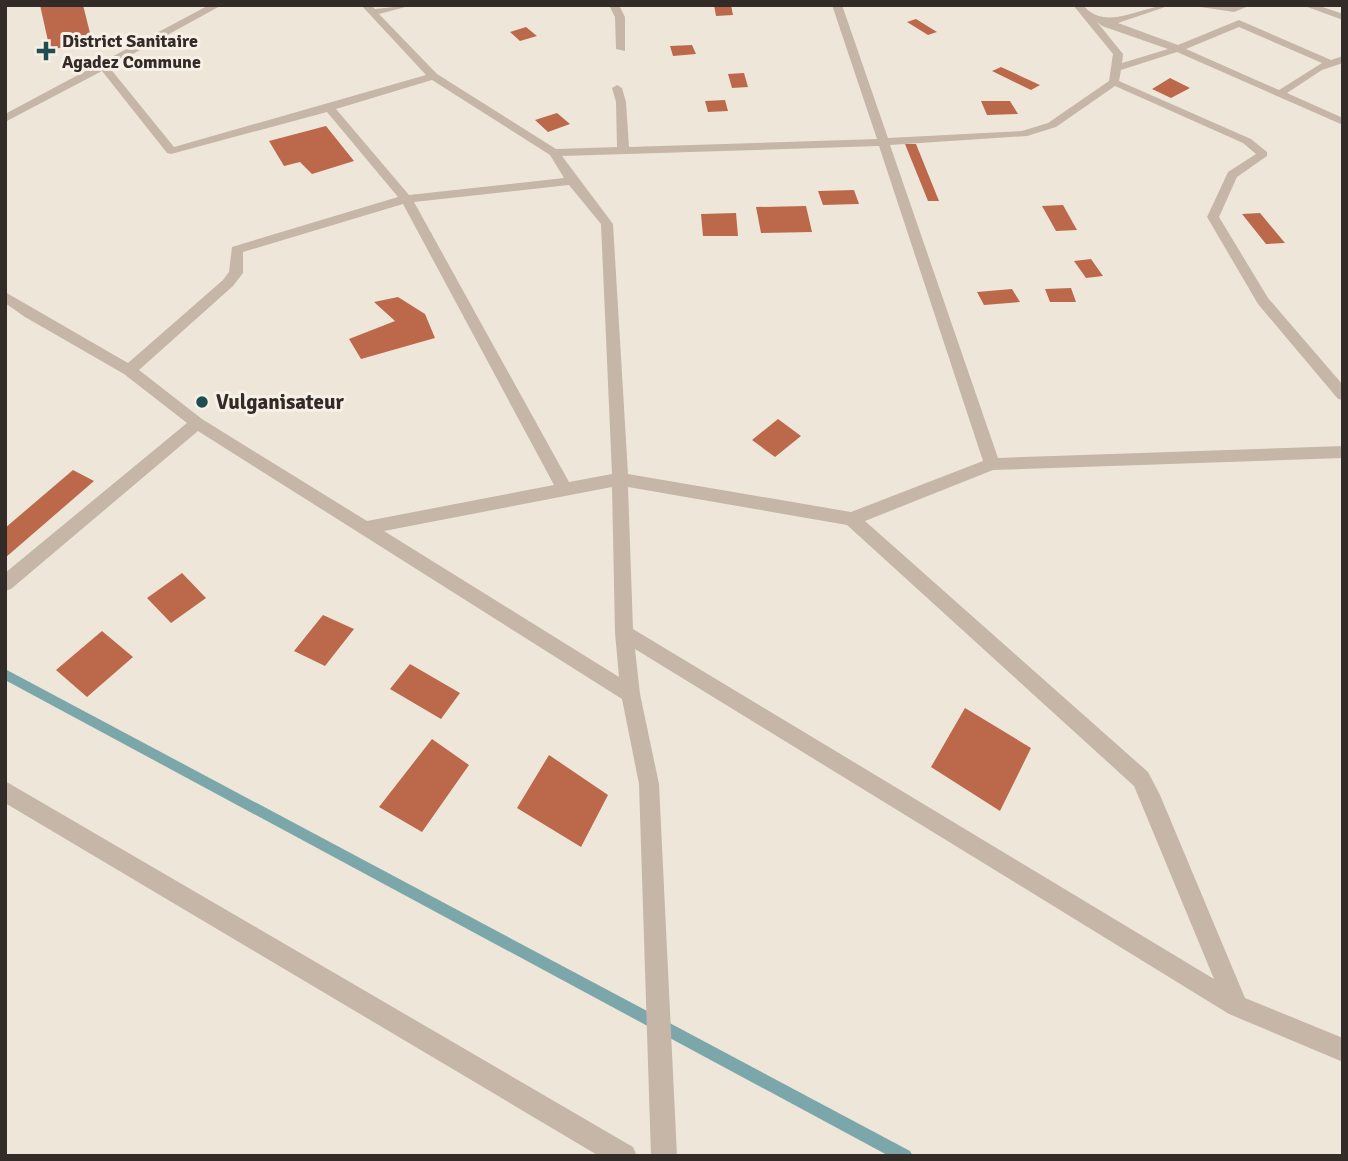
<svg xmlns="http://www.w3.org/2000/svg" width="1348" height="1161" font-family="Signika,sans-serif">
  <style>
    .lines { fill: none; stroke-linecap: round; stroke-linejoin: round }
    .stream { fill: #7ba7aa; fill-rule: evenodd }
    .building { fill: #bc694b }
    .minor { fill: #c6b6a7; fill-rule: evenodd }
    .poi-dot { fill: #204d51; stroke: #f7f0e6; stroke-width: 2.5 }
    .labels { text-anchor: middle; stroke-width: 6; stroke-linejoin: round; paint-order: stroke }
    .far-poi-label { font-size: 18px; font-weight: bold; fill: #332b27; stroke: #f7f0e6; text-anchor: start }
    .poi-label { font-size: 21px; font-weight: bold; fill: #332b27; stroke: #f7f0e6; text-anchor: start }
  </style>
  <rect width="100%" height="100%" fill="#efe6da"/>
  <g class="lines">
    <!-- stream -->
    <path class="stream" d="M 5,669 L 910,1151 L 913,1156 L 889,1156 L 5,680 Z"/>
  </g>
  <!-- building -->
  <path class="building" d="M 40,5 L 83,5 L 92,41 L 50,50 Z
    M 714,5 L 731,5 L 733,15 L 716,16 Z
    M 916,19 L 937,32 L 928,35 L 907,22 Z
    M 526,27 L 537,36 L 520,41 L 510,32 Z
    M 692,45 L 696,54 L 673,56 L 670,46 Z
    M 1001,67 L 1040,85 L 1031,90 L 992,71 Z
    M 744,73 L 748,87 L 732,88 L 728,74 Z
    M 1170,78 L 1190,88 L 1171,98 L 1152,89 Z
    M 725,100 L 728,111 L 708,112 L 705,101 Z
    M 981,101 L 1010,101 L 1018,114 L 987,115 Z
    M 557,113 L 570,124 L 548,132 L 535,120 Z
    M 326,126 L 354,161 L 312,174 L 300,162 L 284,166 L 269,141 Z
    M 905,144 L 916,144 L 939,201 L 928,201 Z
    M 854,190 L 859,204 L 823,205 L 818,191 Z
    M 1063,205 L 1077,230 L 1056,231 L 1042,206 Z
    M 806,206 L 812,232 L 761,233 L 756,207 Z
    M 736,213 L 738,236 L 703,236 L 701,214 Z
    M 1260,213 L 1285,243 L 1266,244 L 1242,214 Z
    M 1091,259 L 1103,276 L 1086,278 L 1074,261 Z
    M 1071,288 L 1076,302 L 1050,302 L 1045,289 Z
    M 1012,289 L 1020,302 L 984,305 L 977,292 Z
    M 398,297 L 425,314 L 435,338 L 361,359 L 349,339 L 395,321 L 374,302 Z
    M 778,419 L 801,436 L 775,457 L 752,440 Z
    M 73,470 L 94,481 L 5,558 L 5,528 Z
    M 182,573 L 206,598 L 171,623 L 147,598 Z
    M 323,615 L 354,629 L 325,666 L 294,651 Z
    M 102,631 L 133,657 L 87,697 L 56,670 Z
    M 410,664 L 460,693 L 441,719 L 390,689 Z
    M 965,708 L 1031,748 L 1000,811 L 931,767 Z
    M 432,739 L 469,765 L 422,832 L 379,807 Z
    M 549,755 L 608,795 L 581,847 L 517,808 Z"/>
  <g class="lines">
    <!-- minor -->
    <path class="minor" d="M 209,5 L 222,5 L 109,67 L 174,147 L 426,75 L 361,5 L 371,5 L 375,9 L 413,5 L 379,14 L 437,74 L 556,149 L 617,147 L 616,102 L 612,88 L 617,85 L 622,88 L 626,102 L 629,147 L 877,139 L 832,5 L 842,5 L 888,138 L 1022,131 L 1048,123 L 1109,81 L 1113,54 L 1073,5 L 1083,5 C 1106,33 1141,5 1171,5 L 1118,23 L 1178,45 L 1239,20 L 1331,60 L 1343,56 L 1343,63 L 1322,70 L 1287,93 L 1343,118 L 1343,125 L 1177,52 L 1121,70 L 1119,81 L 1251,139 L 1267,152 L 1267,156 L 1237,177 L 1219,217 L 1268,298 L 1343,385 L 1343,400 L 1338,399 L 1258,304 L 1207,217 L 1228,172 L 1256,154 L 1243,143 L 1115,86 L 1056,127 L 1027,136 L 890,145 L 998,458 L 1343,446 L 1343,458 L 993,470 L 865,521 L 1148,772 L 1160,795 L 1245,998 L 1343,1038 L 1343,1062 L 1229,1014 L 635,649 L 640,694 L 659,784 L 677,1156 L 651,1156 L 639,784 L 622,699 L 198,431 L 11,589 L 5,591 L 5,573 L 187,423 L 124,374 L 25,317 L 5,303 L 5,292 L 128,363 L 223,280 L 229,272 L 232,247 L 398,197 L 327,112 L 171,154 L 167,153 L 102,71 L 5,122 L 5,114 ZM 1097,22 L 1102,26 L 1168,49 L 1122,63 L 1123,54 ZM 1239,27 L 1322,63 L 1279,90 L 1186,49 ZM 432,80 L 550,155 L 564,178 L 409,195 L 336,109 ZM 879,146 L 983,461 L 851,512 L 628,474 L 613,224 L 562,156 ZM 569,185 L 601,224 L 612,474 L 569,482 L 414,202 ZM 403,204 L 554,485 L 367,521 L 202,419 L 139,370 L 233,286 L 243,273 L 243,252 ZM 612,487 L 615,633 L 619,677 L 384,531 ZM 628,487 L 847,525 L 1134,786 L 1214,979 L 633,629 Z
      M 609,5 L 619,5 L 625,17 L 625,51 L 616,49 L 615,17 Z
      M 1187,5 L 1251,5 L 1234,12 Z
      M 1302,5 L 1317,5 L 1343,14 L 1343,20 Z
      M 5,781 L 633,1147 L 637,1156 L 599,1156 L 5,803 Z"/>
  </g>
  <!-- markers -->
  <g class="poi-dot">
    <path d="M42.5 40.5h7v7h7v7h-7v7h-7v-7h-7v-7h7z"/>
    <circle cx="202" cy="402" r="7"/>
  </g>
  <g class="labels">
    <!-- far-poi labels -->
    <g class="far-poi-label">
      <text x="62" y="47">District Sanitaire<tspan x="62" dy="21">Agadez Commune</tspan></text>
    </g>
    <!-- poi labels -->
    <g class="poi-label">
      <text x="216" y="409">Vulganisateur</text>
    </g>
  </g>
  <!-- border -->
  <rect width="1348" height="1161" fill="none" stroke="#332b27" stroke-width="14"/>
</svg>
